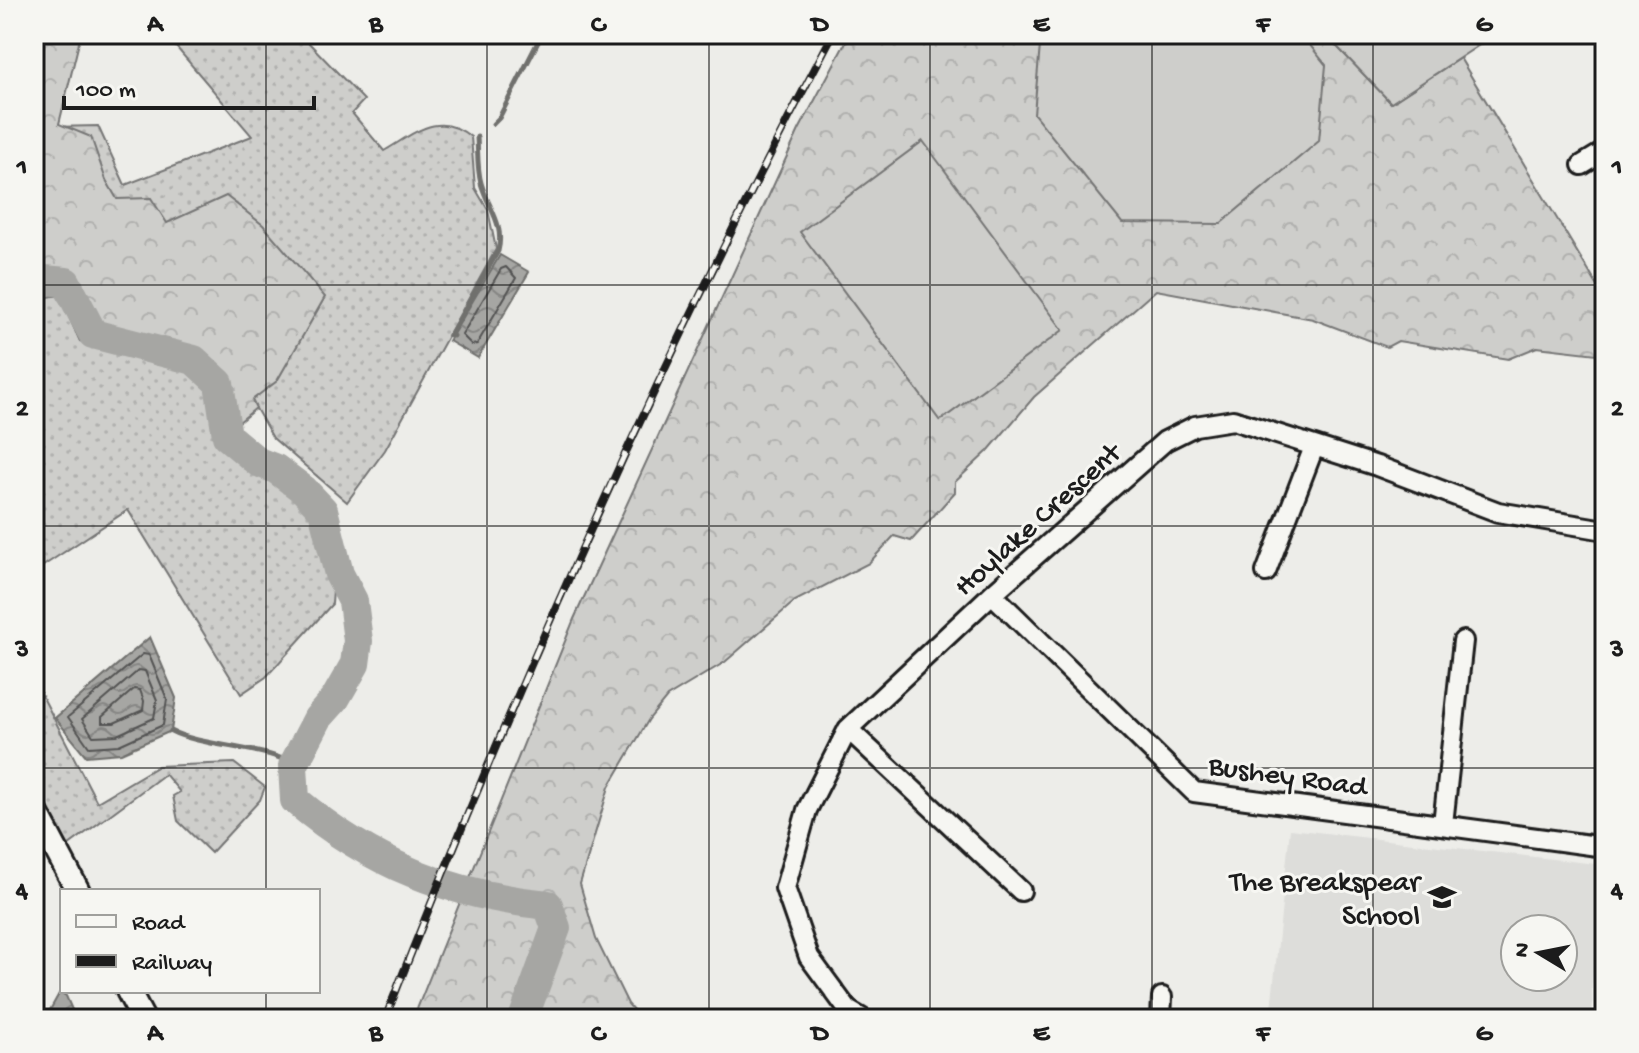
<svg xmlns="http://www.w3.org/2000/svg" width="1639" height="1053" font-family="'Gochi Hand',sans-serif">
  <style>
    .built { fill: #ddddda; fill-rule: evenodd }
    .grass { fill: url(#grass-dots); stroke: #757574; stroke-width: 2 }
    .forest { fill: url(#forest-crowns); stroke: #757574; stroke-width: 2 }
    .pitch { fill: #cececb; stroke: #757574; stroke-width: 2 }
    .water { fill: url(#water-waves); stroke: #6f6f6d; stroke-width: 2 }
    .lines { fill: none; stroke-linecap: round; stroke-linejoin: round }
    .shore { stroke: #535352; stroke-width: 2 }
    .stream { stroke: #6f6f6d; stroke-width: 5 }
    .river { stroke: #a6a6a3; stroke-width: 30 }
    .minor-casing { stroke: #1c1c1c; stroke-width: 24 }
    .tertiary-casing { stroke: #1c1c1c; stroke-width: 28 }
    .minor { stroke: #f6f6f2; stroke-width: 18 }
    .tertiary { stroke: #f6f6f2; stroke-width: 22 }
    .rail-casing { stroke: #1c1c1c; stroke-width: 8 }
    .rail { stroke: #f6f6f2; stroke-width: 5; stroke-dasharray: 15; stroke-linecap: butt }
    .grid { fill: none; stroke: #1c1c1c; stroke-width: 2; stroke-opacity: 0.55 }
    .labels { text-anchor: middle; stroke-width: 6; stroke-linejoin: round; paint-order: stroke }
    .street-label { font-size: 30px; fill: #1c1c1c; stroke: #f6f6f2 }
    .poi-label { font-size: 30px; fill: #1c1c1c; stroke: #f6f6f2; text-anchor: end }
    .neatline { fill: none; stroke: #1c1c1c; stroke-width: 3 }
    .grid-label { font-size: 26px; text-anchor: middle; font-weight: bold; fill: #1c1c1c }
  </style>
  <defs>
    <pattern id="grass-dots" width="8" height="8" patternUnits="userSpaceOnUse" patternTransform="scale(2)"><rect width="8" height="8" fill="#cececb"/><path d="M2 2h.1M6 6h.1" fill="none" stroke="#b0b0ae" stroke-width="1.8" stroke-linecap="round"/></pattern>
    <pattern id="forest-crowns" width="20" height="18" patternUnits="userSpaceOnUse" patternTransform="scale(2)"><rect width="20" height="18" fill="#cececb"/><path d="M2 6a3 3 0 1 1 6 0M12 15a3 3 0 1 1 6 0" fill="none" stroke="#b0b0ae"/></pattern>
    <pattern id="water-waves" width="16" height="10" patternUnits="userSpaceOnUse" patternTransform="scale(2)"><rect width="16" height="10" fill="#a6a6a3"/><path d="M0 5q4-4 8 0t8 0" fill="none" stroke="#868684"/></pattern>
  </defs>
  <rect width="100%" height="100%" fill="#edede9"/>
  <filter id="ink" filterUnits="userSpaceOnUse"><feTurbulence type="fractalNoise" baseFrequency=".0125" numOctaves="2"/><feDisplacementMap in="SourceGraphic" scale="16" xChannelSelector="R" yChannelSelector="G"/><feConvolveMatrix kernelMatrix="1 2 1 2 8 2 1 2 1" color-interpolation-filters="sRGB"/></filter>
  <g filter="url(#ink)">
    <!-- built -->
    <path class="built" d="M 1290,829 L 1605,865 L 1592,986 L 1593,1019 L 1270,1019 ZM 1515,929 L 1563,929 L 1563,977 L 1515,977 Z"/>
    <!-- grass -->
    <path class="grass" d="M 165,34 L 276,34 L 308,42 L 364,100 L 352,113 L 384,151 C 415,133 439,110 471,137 L 475,188 L 488,210 L 496,249 L 385,450 L 347,502 L 273,438 L 251,400 L 52,127 L 98,126 L 125,185 L 252,136 Z
      M 59,295 L 80,341 L 164,355 L 214,386 L 221,412 L 221,437 L 232,453 L 274,474 L 318,513 L 334,575 L 332,604 L 266,677 L 241,694 L 128,510 L 34,572 L 34,299 Z
      M 34,680 L 97,802 L 158,766 L 234,763 L 265,787 L 260,800 L 211,853 L 178,821 L 173,796 L 180,792 L 165,774 L 65,848 L 34,795 Z"/>
    <!-- forest -->
    <path class="forest" d="M 53,34 L 81,34 L 59,124 L 91,137 L 106,180 L 117,199 L 151,198 L 167,223 L 226,196 L 263,225 L 325,297 L 277,381 L 252,400 L 256,408 L 221,437 L 221,412 L 214,386 L 164,355 L 80,341 L 59,295 L 34,299 L 34,45 Z
      M 850,34 L 1325,34 L 1391,103 L 1460,58 L 1600,290 L 1605,287 L 1605,355 L 1537,347 L 1508,359 L 1398,341 L 1387,347 L 1313,319 L 1156,290 L 1034,397 L 988,451 L 955,482 L 955,492 L 911,541 L 894,536 L 869,563 L 795,601 L 725,662 L 667,697 L 649,719 L 609,787 L 580,884 L 596,939 L 628,1004 L 641,1019 L 413,1019 L 574,619 L 799,130 Z"/>
    <!-- pitch -->
    <path class="pitch" d="M 1041,34 L 1301,34 L 1326,65 L 1319,141 L 1220,224 L 1122,223 L 1034,114 Z
      M 1325,34 L 1496,34 L 1391,103 Z
      M 923,141 L 1063,330 L 940,421 L 800,232 Z"/>
    <!-- water -->
    <path class="water" d="M 500,255 L 529,272 L 478,358 L 449,341 Z
      M 150,637 L 176,698 L 171,731 L 121,753 L 86,756 L 55,718 Z
      M 60,992 L 66,996 L 76,1019 L 45,1019 Z"/>
    <g class="lines">
      <!-- shore -->
      <path class="shore" d="M 506,267 L 516,278 L 477,344 L 472,345 L 462,335 L 501,269 Z
        M 143,654 L 149,655 L 167,699 L 163,725 L 119,745 L 89,747 L 68,717 Z
        M 139,670 L 145,671 L 157,700 L 154,718 L 117,735 L 93,736 L 82,719 Z
        M 134,689 L 140,690 L 144,701 L 143,710 L 114,723 L 102,723 L 102,717 Z"/>
      <!-- stream -->
      <path class="stream" d="M 493,124 L 499,118 L 542,34
        M 453,336 L 450,335 L 498,251 C 505,224 488,208 481,183 C 477,169 478,152 477,137
        M 171,731 C 201,747 277,748 293,766"/>
      <!-- river -->
      <path class="river" d="M 34,279 L 66,282 L 93,334 L 194,360 L 219,383 L 227,436 L 258,462 L 276,469 L 304,490 L 323,510 L 339,574 L 353,601 L 358,641 L 355,664 L 335,699 L 318,718 L 293,766 L 295,800 C 371,864 449,895 548,905 L 556,928 L 523,1019"/>
      <defs>
        <path id="minor" d="M 1582,165 L 1605,151
          M 1266,572 L 1314,447
          M 992,594 L 1194,792 L 1605,847
          M 848,729 L 1021,891
          M 1443,824 L 1463,641
          M 863,1019 L 848,1010 L 809,957 L 785,888 L 807,810 L 848,729 L 992,594 L 1165,441 L 1195,426 L 1233,420 L 1377,466 L 1498,512 L 1605,530
          M 1161,1019 L 1162,997"/>
        <path id="tertiary" d="M 34,808 L 78,891
          M 128,991 L 143,1019"/>
      </defs>
      <!-- minor casing -->
      <use href="#minor" class="minor-casing"/>
      <!-- tertiary casing -->
      <use href="#tertiary" class="tertiary-casing"/>
      <!-- minor -->
      <use href="#minor" class="minor"/>
      <!-- tertiary -->
      <use href="#tertiary" class="tertiary"/>
      <defs>
        <path id="rail" d="M 385,1019 C 517,683 663,353 833,34"/>
      </defs>
      <!-- rail casing -->
      <use href="#rail" class="rail-casing"/>
      <!-- rail -->
      <use href="#rail" class="rail"/>
    </g>
  </g>
  <!-- grid -->
  <path class="grid" d="M 266,34 L 266,891M 487,34 L 487,1019M 709,34 L 709,1019M 930,34 L 930,1019M 1152,34 L 1152,1019M 1373,34 L 1373,1019M 34,285 L 1605,285M 34,526 L 1605,526M 34,768 L 1605,768M 266,991 L 266,1019"/>
  <!-- icons -->
  <defs>
    <symbol id="school-bare" viewBox="-9 -9 18 18"><path d="M0-5L7-2L0 1L-7-2ZM-4 1L0 2.5L4 1V4Q0 6-4 4Z" fill="#1c1c1c" stroke="#f6f6f2" stroke-width="2.5" paint-order="stroke"/></symbol>
  </defs>
  <g fill-rule="evenodd">
    <use href="#school-bare" x="1422" y="877" width="40" height="40"/>
  </g>
  <g class="labels">
    <!-- street labels -->
    <g class="street-label">
      <text transform="translate(1036 518) rotate(-42)" y="10">Hoylake Crescent</text>
      <text transform="translate(1288 774) rotate(8)" y="10">Bushey Road</text>
    </g>
    <!-- poi labels -->
    <g class="poi-label">
      <text x="1420" y="890">The Breakspear<tspan x="1420" dy="34">School</tspan></text>
    </g>
  </g>
  <!-- margin -->
  <rect width="1639" height="1053" fill="none" stroke="#f6f6f2" stroke-width="88"/>
  <!-- legend -->
  <rect x="60" y="889" width="260" height="104" fill="#f6f6f2" stroke="#9f9f9c" stroke-width="2"/>
  <rect x="76" y="915" width="40" height="12" fill="#f6f6f2" stroke="#9f9f9c" stroke-width="2"/>
  <text x="132" y="929" font-size="24" fill="#1c1c1c">Road</text>
  <rect x="76" y="955" width="40" height="12" fill="#1c1c1c" stroke="#9f9f9c" stroke-width="2"/>
  <text x="132" y="969" font-size="24" fill="#1c1c1c">Railway</text>
  <!-- north arrow -->
  <g transform="translate(1539 953) rotate(280)"><circle r="38" fill="#f6f6f2" stroke="#9f9f9c" stroke-width="2"/>
  <path d="M0-6L14 30L0 20L-14 30Z" fill="#1c1c1c"/>
  <text y="-12" font-size="22" font-weight="bold" text-anchor="middle" fill="#1c1c1c">N</text>
  </g>
  <!-- scale -->
  <path d="M64 96v12h250v-12" fill="none" stroke="#1c1c1c" stroke-width="4"/>
  <text x="76" y="96" font-size="24" fill="#1c1c1c" stroke="#f6f6f2" stroke-width="6" paint-order="stroke">100 m</text>
  <rect x="44" y="44" width="1551" height="965" class="neatline"/>
  <g class="grid-label">
    <text x="155" y="31">A</text>
    <text x="376" y="31">B</text>
    <text x="598" y="31">C</text>
    <text x="820" y="31">D</text>
    <text x="1041" y="31">E</text>
    <text x="1263" y="31">F</text>
    <text x="1484" y="31">G</text>
    <text x="22" y="174">1</text>
    <text x="1617" y="174">1</text>
    <text x="22" y="415">2</text>
    <text x="1617" y="415">2</text>
    <text x="22" y="656">3</text>
    <text x="1617" y="656">3</text>
    <text x="22" y="897">4</text>
    <text x="1617" y="897">4</text>
    <text x="155" y="1040">A</text>
    <text x="376" y="1040">B</text>
    <text x="598" y="1040">C</text>
    <text x="820" y="1040">D</text>
    <text x="1041" y="1040">E</text>
    <text x="1263" y="1040">F</text>
    <text x="1484" y="1040">G</text>
  </g>
</svg>
